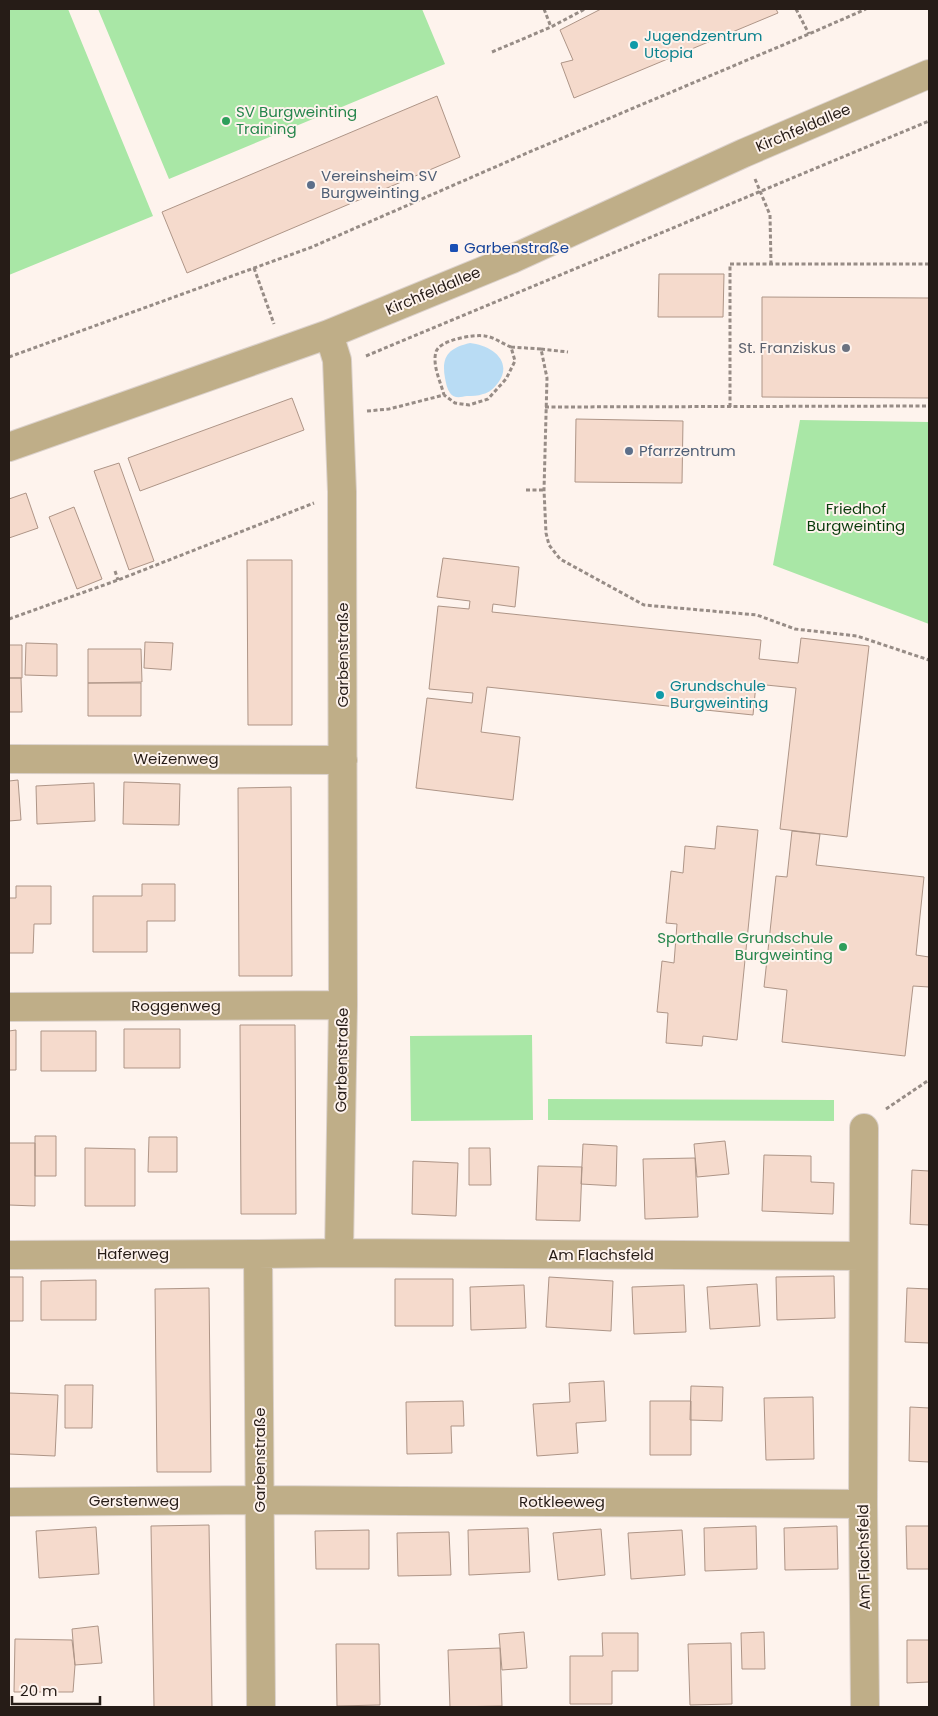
<svg xmlns="http://www.w3.org/2000/svg" width="938" height="1716" font-family="Poppins,sans-serif">
  <style>
    .green { fill: #a9e7a6 }
    .water { fill: #b9dcf4 }
    .building { fill: #f5dacc; stroke: #ae9587 }
    .lines { fill: none; stroke-linecap: round; stroke-linejoin: round }
    .minor-casing { stroke: #dbd1cb; stroke-width: 30 }
    .path { stroke: #978c86; stroke-width: 3; stroke-dasharray: 4 2.5; stroke-linecap: butt }
    .minor { stroke: #bfae88; stroke-width: 28 }
    .culture-dot { fill: #0f9aa8; stroke: #fef3ed; stroke-width: 2 }
    .leisure-dot { fill: #2e9e5b; stroke: #fef3ed; stroke-width: 2 }
    .service-dot { fill: #5c6f8a; stroke: #fef3ed; stroke-width: 2 }
    .transit-dot { fill: #1a4fb4; stroke: #fef3ed; stroke-width: 2 }
    .worship-dot { fill: #6b7280; stroke: #fef3ed; stroke-width: 2 }
    .labels { text-anchor: middle; stroke-width: 4; stroke-linejoin: round; paint-order: stroke }
    .culture-label { font-size: 15px; fill: #0d838f; stroke: #fef3ed; text-anchor: start }
    .leisure-label { font-size: 15px; fill: #27864d; stroke: #fef3ed; text-anchor: start }
    .street-label { font-size: 15px; fill: #261c17; stroke: #fef3ed }
    .service-label { font-size: 15px; fill: #4e5e75; stroke: #fef3ed; text-anchor: start }
    .transit-label { font-size: 15px; fill: #164399; stroke: #fef3ed; text-anchor: start }
    .worship-label { font-size: 15px; fill: #5b616d; stroke: #fef3ed; text-anchor: end }
    .park-label { font-size: 15px; fill: #0a3c0c; stroke: #fef3ed }
  </style>
  <rect width="100%" height="100%" fill="#fef3ed"/>
  <!-- green -->
  <path class="green" d="M 9,9 L 68,9 L 153,216 L 9,275 Z
    M 98,9 L 422,9 L 445,64 L 169,179 Z
    M 800,420 L 929,422 L 929,624 L 773,565 Z
    M 532,1035 L 533,1120 L 411,1121 L 410,1036 Z
    M 548,1099 L 834,1100 L 834,1121 L 548,1120 Z"/>
  <!-- water -->
  <path class="water" d="M 470,343 C 491,345 514,361 498,383 C 494,388 489,393 483,394 C 478,396 472,396 467,396 C 461,397 454,399 450,393 C 447,389 446,383 445,378 C 441,356 449,348 470,343 Z"/>
  <!-- building -->
  <path class="building" d="M 601,9 L 776,9 L 778,13 L 574,98 L 561,63 L 573,60 L 560,30 Z
    M 437,96 L 460,157 L 187,273 L 162,212 Z
    M 659,274 L 724,274 L 723,317 L 658,317 Z
    M 762,297 L 929,298 L 929,398 L 762,397 Z
    M 292,398 L 304,430 L 140,491 L 128,458 Z
    M 576,419 L 683,421 L 682,483 L 575,482 Z
    M 119,463 L 154,561 L 129,570 L 94,471 Z
    M 26,493 L 38,528 L 9,538 L 9,499 Z
    M 74,507 L 102,579 L 77,589 L 49,517 Z
    M 443,558 L 519,567 L 515,607 L 493,604 L 492,612 L 761,640 L 759,659 L 798,663 L 801,638 L 869,646 L 847,837 L 780,829 L 796,688 L 756,684 L 753,715 L 487,687 L 481,732 L 520,737 L 513,800 L 416,788 L 427,698 L 472,703 L 473,693 L 429,689 L 438,606 L 469,609 L 470,601 L 437,597 Z
    M 247,560 L 292,560 L 292,725 L 248,725 Z
    M 145,642 L 173,643 L 171,670 L 144,668 Z
    M 26,643 L 57,644 L 57,676 L 25,675 Z
    M 9,645 L 22,645 L 22,678 L 9,678 Z
    M 88,649 L 141,649 L 142,682 L 88,683 Z
    M 9,678 L 21,678 L 22,712 L 9,712 Z
    M 88,683 L 141,683 L 141,716 L 88,716 Z
    M 18,780 L 21,820 L 9,821 L 9,781 Z
    M 124,782 L 180,784 L 179,825 L 123,824 Z
    M 94,783 L 95,821 L 37,824 L 36,786 Z
    M 291,787 L 292,976 L 239,976 L 238,788 Z
    M 717,826 L 758,830 L 737,1040 L 703,1036 L 702,1046 L 666,1043 L 668,1013 L 657,1012 L 662,961 L 674,963 L 677,924 L 666,923 L 671,871 L 683,873 L 685,846 L 715,849 Z
    M 792,831 L 820,834 L 816,865 L 924,877 L 916,955 L 929,957 L 929,987 L 913,986 L 905,1056 L 782,1042 L 787,990 L 764,987 L 776,876 L 787,877 Z
    M 142,884 L 175,884 L 175,921 L 147,921 L 147,952 L 93,952 L 93,896 L 142,896 Z
    M 16,886 L 51,886 L 51,924 L 34,924 L 33,953 L 9,953 L 9,898 L 16,898 Z
    M 240,1025 L 295,1025 L 296,1214 L 241,1214 Z
    M 124,1029 L 180,1029 L 180,1068 L 124,1068 Z
    M 16,1030 L 16,1070 L 9,1070 L 9,1031 Z
    M 41,1031 L 96,1031 L 96,1071 L 41,1071 Z
    M 35,1136 L 56,1136 L 56,1176 L 35,1176 Z
    M 149,1137 L 177,1137 L 177,1172 L 148,1172 Z
    M 725,1141 L 729,1174 L 697,1177 L 694,1144 Z
    M 9,1143 L 35,1143 L 35,1206 L 9,1205 Z
    M 583,1144 L 617,1146 L 616,1186 L 581,1184 Z
    M 85,1148 L 135,1149 L 135,1206 L 85,1206 Z
    M 469,1148 L 490,1148 L 491,1185 L 469,1185 Z
    M 764,1155 L 811,1156 L 811,1182 L 834,1183 L 833,1214 L 762,1211 Z
    M 695,1158 L 698,1217 L 645,1219 L 643,1159 Z
    M 413,1161 L 458,1163 L 456,1216 L 412,1214 Z
    M 538,1166 L 582,1167 L 580,1221 L 536,1220 Z
    M 912,1170 L 929,1171 L 929,1225 L 910,1224 Z
    M 834,1276 L 835,1318 L 777,1320 L 776,1277 Z
    M 9,1277 L 23,1277 L 23,1321 L 9,1321 Z
    M 549,1277 L 613,1281 L 611,1331 L 546,1327 Z
    M 395,1279 L 453,1279 L 453,1326 L 395,1326 Z
    M 96,1280 L 96,1320 L 41,1320 L 41,1281 Z
    M 757,1284 L 760,1326 L 710,1329 L 707,1287 Z
    M 524,1285 L 526,1328 L 471,1330 L 470,1287 Z
    M 684,1285 L 686,1332 L 634,1334 L 632,1287 Z
    M 209,1288 L 211,1472 L 157,1472 L 155,1289 Z
    M 907,1288 L 929,1289 L 929,1343 L 905,1342 Z
    M 604,1381 L 606,1421 L 576,1423 L 578,1453 L 537,1456 L 533,1404 L 570,1402 L 569,1383 Z
    M 65,1385 L 93,1385 L 92,1428 L 65,1428 Z
    M 691,1386 L 723,1387 L 722,1421 L 690,1420 Z
    M 9,1393 L 58,1395 L 55,1456 L 9,1454 Z
    M 813,1397 L 814,1459 L 766,1460 L 764,1398 Z
    M 463,1401 L 464,1426 L 451,1426 L 452,1453 L 407,1454 L 406,1402 Z
    M 650,1401 L 691,1401 L 691,1455 L 650,1455 Z
    M 910,1407 L 929,1408 L 929,1462 L 909,1461 Z
    M 209,1525 L 212,1707 L 154,1707 L 151,1526 Z
    M 756,1526 L 757,1569 L 705,1571 L 704,1528 Z
    M 837,1526 L 838,1569 L 785,1570 L 784,1528 Z
    M 906,1526 L 929,1526 L 929,1569 L 907,1569 Z
    M 96,1527 L 99,1574 L 39,1578 L 36,1531 Z
    M 528,1528 L 530,1572 L 469,1575 L 468,1530 Z
    M 601,1529 L 605,1575 L 558,1580 L 553,1533 Z
    M 369,1530 L 369,1569 L 316,1569 L 315,1531 Z
    M 682,1530 L 685,1575 L 631,1579 L 628,1533 Z
    M 449,1532 L 451,1575 L 398,1576 L 397,1533 Z
    M 98,1626 L 102,1663 L 75,1665 L 72,1629 Z
    M 524,1632 L 527,1668 L 502,1670 L 499,1634 Z
    M 764,1632 L 765,1669 L 742,1669 L 741,1633 Z
    M 602,1633 L 638,1633 L 638,1671 L 612,1671 L 612,1704 L 570,1704 L 570,1656 L 603,1656 Z
    M 15,1639 L 72,1640 L 75,1665 L 73,1692 L 14,1692 Z
    M 907,1640 L 929,1640 L 929,1682 L 907,1683 Z
    M 731,1643 L 732,1704 L 690,1705 L 688,1644 Z
    M 336,1644 L 379,1644 L 380,1705 L 337,1706 Z
    M 500,1648 L 502,1706 L 450,1707 L 448,1650 Z"/>
  <g class="lines">
    <defs>
      <path id="minor" d="M 9,447 L 329,334 L 512,259 L 744,153 L 929,74
        M 9,759 L 343,760
        M 9,1007 L 343,1005
        M 864,1128 L 863,1504 L 865,1707
        M 339,1253 L 863,1256
        M 9,1255 L 258,1254
        M 9,1502 L 260,1500 L 863,1504
        M 261,1707 L 258,1254 L 339,1253 L 343,1005 L 342,492 L 337,360 L 329,334"/>
    </defs>
    <!-- minor casing -->
    <use href="#minor" class="minor-casing"/>
    <!-- path -->
    <path class="path" d="M 544,9 L 551,27
      M 796,9 L 809,34
      M 492,52 L 551,27 L 585,9
      M 755,179 L 770,215 L 771,264
      M 254,268 L 274,324
      M 511,347 L 541,349 L 547,378 L 544,490 L 546,533 L 549,545 L 560,559 L 644,605 L 757,615 L 795,629 L 857,636 L 929,660
      M 541,349 L 568,352
      M 366,356 L 929,121
      M 9,357 L 312,247 L 534,150 L 809,34 L 866,9
      M 545,407 L 929,406
      M 730,407 L 730,264 L 929,264
      M 367,411 L 389,409 L 444,395 C 441,383 432,365 436,352 C 439,340 474,334 485,336 C 494,337 503,344 511,347 L 515,361 L 506,379 L 488,399 L 469,405 L 455,403 L 444,395
      M 526,490 L 544,490
      M 115,571 L 118,580
      M 9,619 L 118,580 L 314,503
      M 886,1109 L 929,1080"/>
    <!-- minor -->
    <use href="#minor" class="minor"/>
  </g>
  <!-- markers -->
  <g class="culture-dot">
    <circle cx="634" cy="45" r="5"/>
    <circle cx="660" cy="695" r="5"/>
  </g>
  <g class="leisure-dot">
    <circle cx="226" cy="121" r="5"/>
    <circle cx="843" cy="947" r="5"/>
  </g>
  <g class="service-dot">
    <circle cx="311" cy="185" r="5"/>
    <circle cx="629" cy="451" r="5"/>
  </g>
  <rect class="transit-dot" x="449" y="243" width="10" height="10" rx="2.5"/>
  <circle class="worship-dot" cx="846" cy="348" r="5"/>
  <g class="labels">
    <!-- culture labels -->
    <g class="culture-label">
      <text x="644" y="41">Jugendzentrum<tspan x="644" dy="17">Utopia</tspan></text>
      <text x="670" y="691">Grundschule<tspan x="670" dy="17">Burgweinting</tspan></text>
    </g>
    <!-- leisure labels -->
    <g class="leisure-label">
      <text x="236" y="117">SV Burgweinting<tspan x="236" dy="17">Training</tspan></text>
      <text x="833" y="943" text-anchor="end">Sporthalle Grundschule<tspan x="833" dy="17">Burgweinting</tspan></text>
    </g>
    <!-- street labels -->
    <g class="street-label">
      <text transform="translate(803 128) rotate(-23)" y="5">Kirchfeldallee</text>
      <text transform="translate(433 291) rotate(-23)" y="5">Kirchfeldallee</text>
      <text transform="translate(343 655) rotate(-90)" y="5">Garbenstraße</text>
      <text x="176" y="764">Weizenweg</text>
      <text x="176" y="1011">Roggenweg</text>
      <text transform="translate(342 1060) rotate(-89)" y="5">Garbenstraße</text>
      <text x="133" y="1259">Haferweg</text>
      <text x="601" y="1260">Am Flachsfeld</text>
      <text transform="translate(260 1460) rotate(-90)" y="5">Garbenstraße</text>
      <text x="134" y="1506">Gerstenweg</text>
      <text x="562" y="1507">Rotkleeweg</text>
      <text transform="translate(864 1557) rotate(-91)" y="5">Am Flachsfeld</text>
    </g>
    <!-- service labels -->
    <g class="service-label">
      <text x="321" y="181">Vereinsheim SV<tspan x="321" dy="17">Burgweinting</tspan></text>
      <text x="639" y="456">Pfarrzentrum</text>
    </g>
    <!-- transit labels -->
    <g class="transit-label">
      <text x="464" y="253">Garbenstraße</text>
    </g>
    <!-- worship labels -->
    <g class="worship-label">
      <text x="836" y="353">St. Franziskus</text>
    </g>
    <!-- park labels -->
    <g class="park-label">
      <text x="856" y="514">Friedhof<tspan x="856" dy="17">Burgweinting</tspan></text>
    </g>
  </g>
  <!-- border -->
  <rect width="938" height="1716" fill="none" stroke="#261c17" stroke-width="20"/>
  <!-- scale -->
  <path d="M12 1696v8h88v-8" fill="none" stroke="#261c17" stroke-width="2.5"/>
  <text x="20" y="1696" font-size="15" fill="#261c17" stroke="#fef3ed" stroke-width="4" paint-order="stroke">20 m</text>
</svg>
